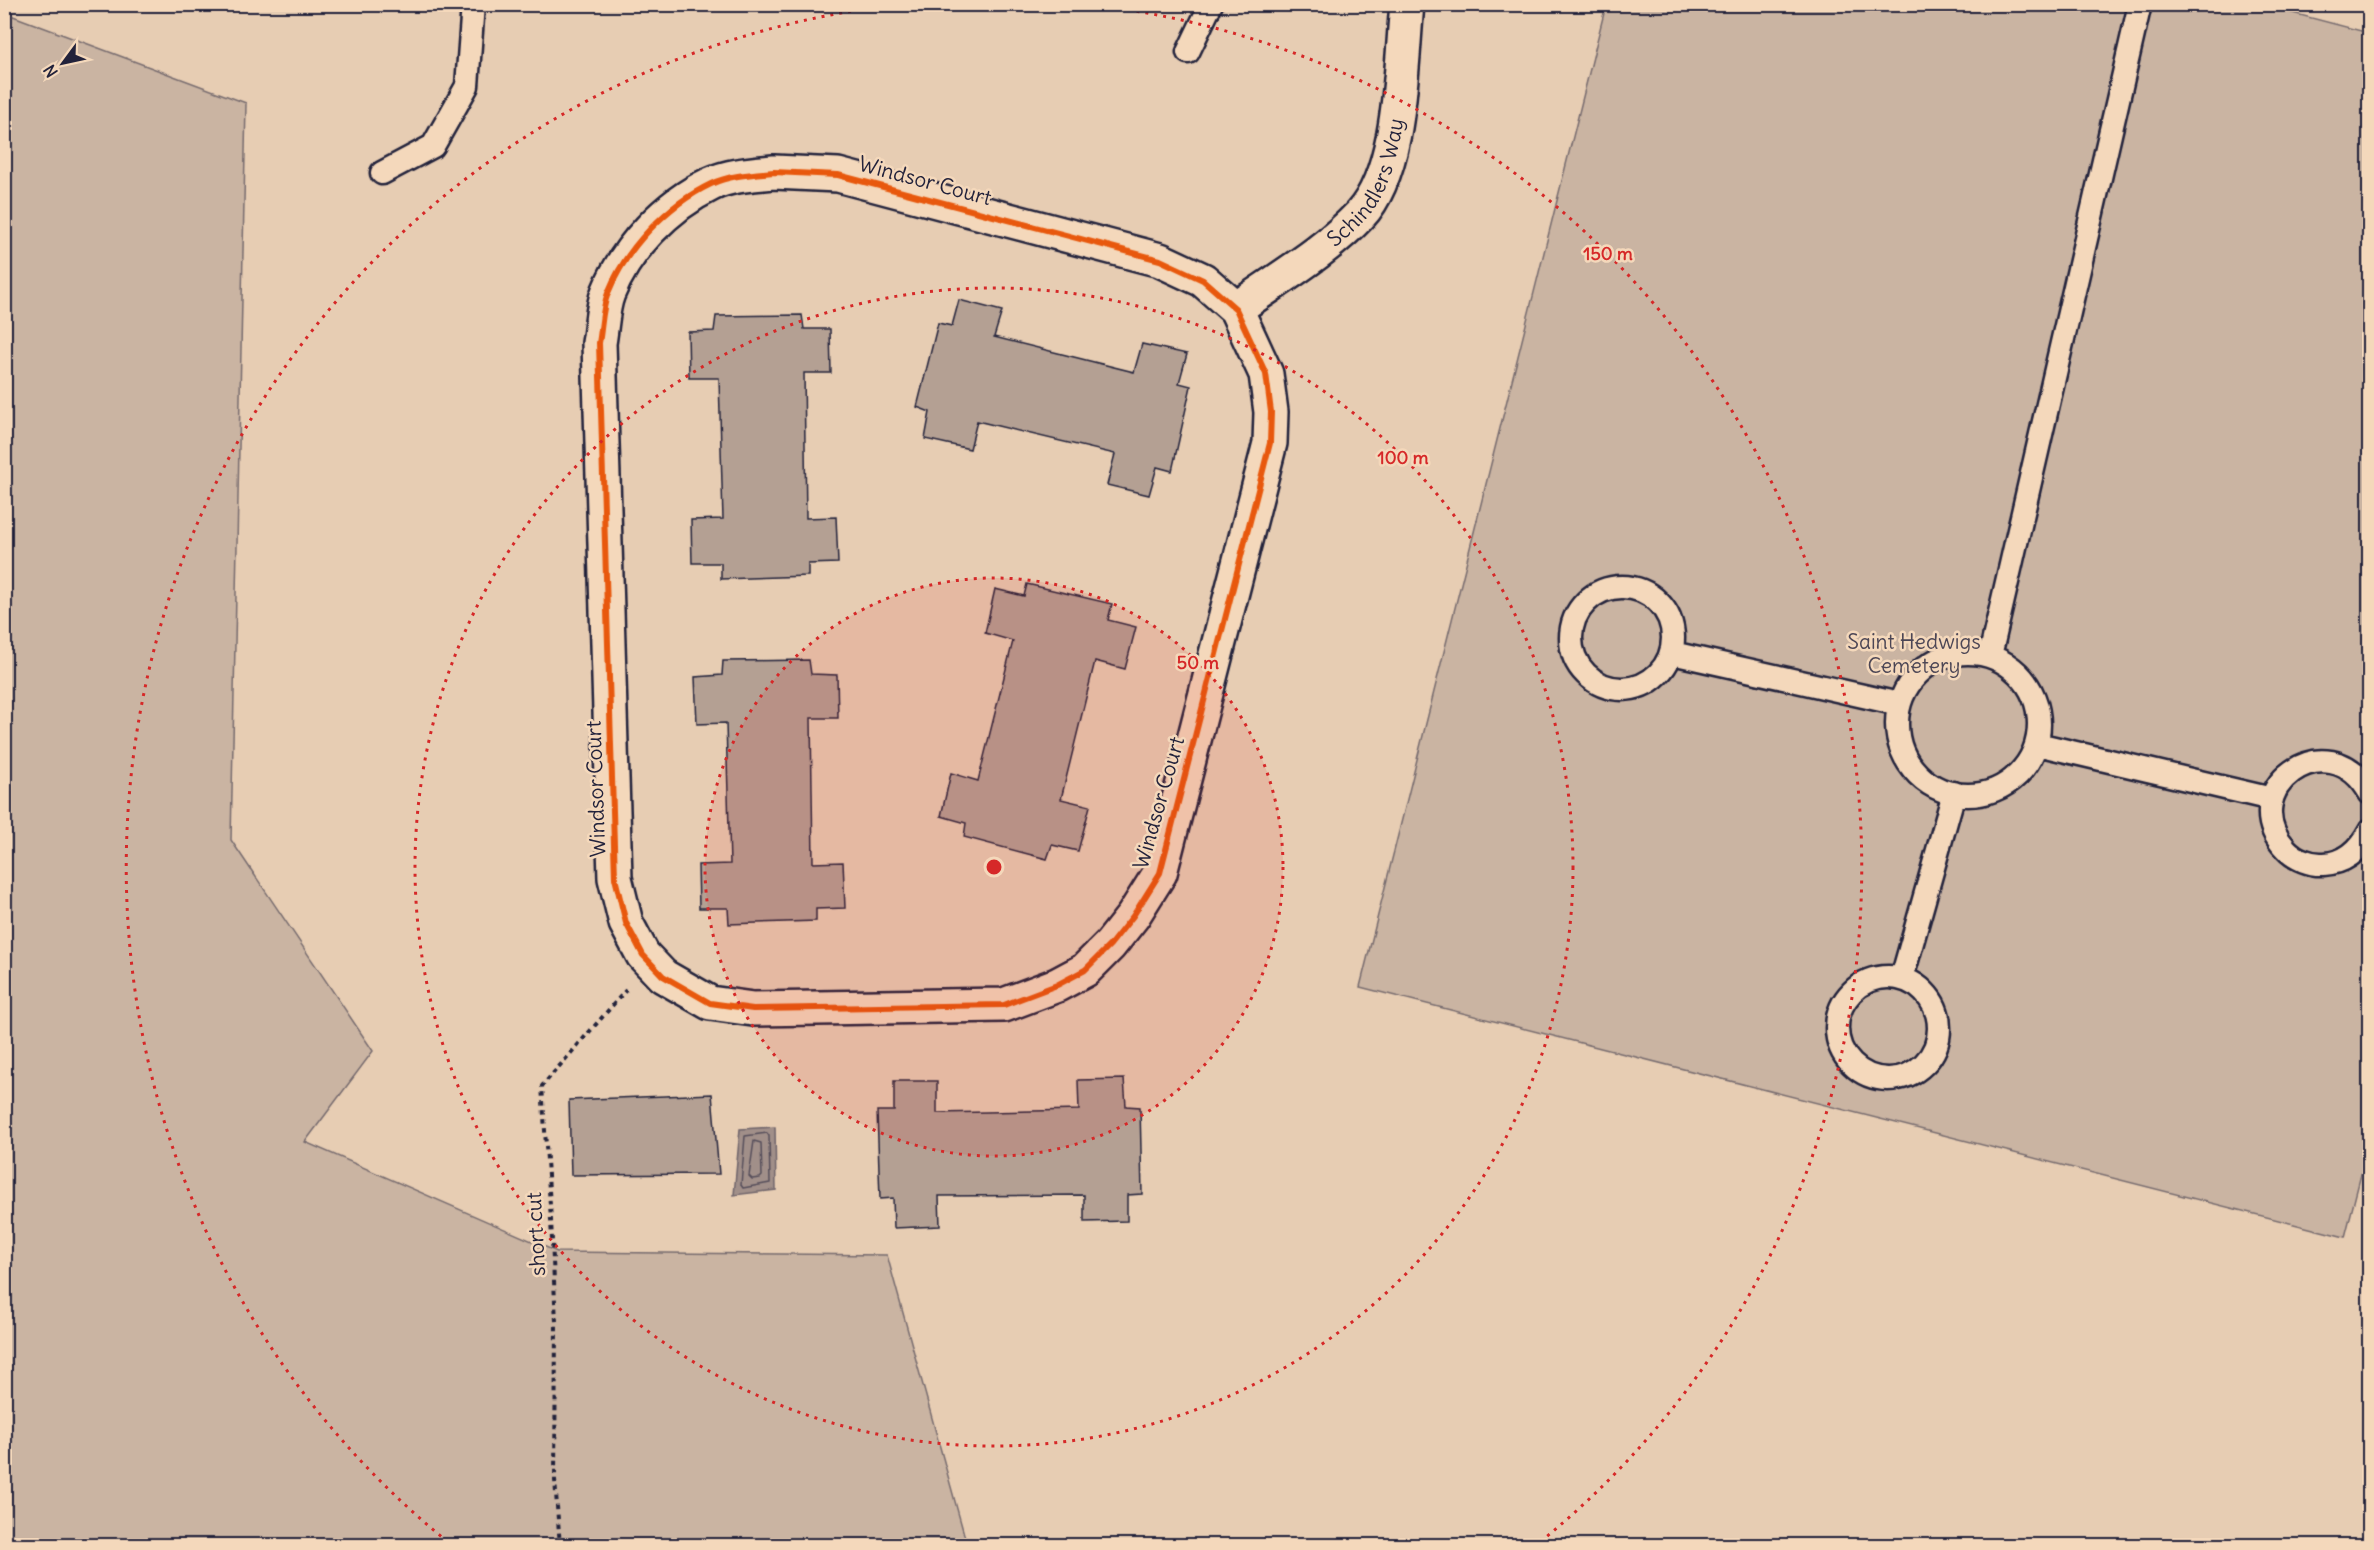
<svg xmlns="http://www.w3.org/2000/svg" width="2374" height="1550" font-family="Delius,sans-serif">
  <style>
    .green { fill: #cab4a2; stroke: #766b6e; stroke-width: 1.5 }
    .water { fill: #a18f89; stroke: #6e636a; stroke-width: 1.5 }
    .lines { fill: none; stroke-linecap: round; stroke-linejoin: round }
    .shore { stroke: #554e5a; stroke-width: 1.5 }
    .building { fill: #b4a093; stroke: #22223b; stroke-width: 1.5 }
    .service-casing { stroke: #22223b; stroke-width: 27 }
    .minor-casing { stroke: #22223b; stroke-width: 38 }
    .path { stroke: #22223b; stroke-width: 4; stroke-dasharray: 4.5 4.5; stroke-linecap: butt }
    .service { stroke: #f4d8bb; stroke-width: 22 }
    .minor { stroke: #f4d8bb; stroke-width: 33 }
    .cycleway-casing { stroke: #f4d8bb; stroke-width: 10 }
    .cycleway { stroke: #e8590c; stroke-width: 6 }
    .ring { fill: none; stroke: #d62828; stroke-width: 3; stroke-dasharray: 3 6 }
    .labels { text-anchor: middle; stroke-width: 5; stroke-linejoin: round; paint-order: stroke }
    .street-label { font-size: 21px; fill: #22223b; stroke: #f4d8bb }
    .park-label { font-size: 21px; fill: #4c4655; stroke: #f4d8bb }
    .centre { fill: #d62828; stroke: #f4d8bb; stroke-width: 3 }
    .ring-label { font-size: 18px; text-anchor: middle; font-weight: bold; fill: #d62828; stroke: #f4d8bb; stroke-width: 5; stroke-linejoin: round; paint-order: stroke }
  </style>
  <rect width="100%" height="100%" fill="#e7cdb3"/>
  <filter id="ink" filterUnits="userSpaceOnUse"><feTurbulence type="fractalNoise" baseFrequency=".0167" numOctaves="2"/><feDisplacementMap in="SourceGraphic" scale="12" xChannelSelector="R" yChannelSelector="G"/><feConvolveMatrix kernelMatrix="1 2 1 2 8 2 1 2 1" color-interpolation-filters="sRGB"/></filter>
  <g filter="url(#ink)">
    <!-- green -->
    <path class="green" d="M 2258,4 L 2369,33 L 2370,1139 L 2345,1237 L 1360,987 L 1606,5 Z
      M 5,13 L 246,103 L 231,840 L 373,1051 L 305,1142 L 557,1252 L 887,1255 L 967,1545 L 5,1545 Z"/>
    <!-- water -->
    <path class="water" d="M 775,1127 L 776,1190 L 734,1195 L 740,1129 Z"/>
    <g class="lines">
      <!-- shore -->
      <path class="shore" d="M 767,1133 L 769,1136 L 770,1183 L 743,1188 L 741,1185 L 745,1136 Z
        M 754,1141 L 761,1143 L 762,1176 L 760,1178 L 752,1179 L 749,1176 Z"/>
    </g>
    <!-- building -->
    <path class="building" d="M 959,300 L 1002,311 L 994,337 L 1134,372 L 1142,344 L 1187,354 L 1179,383 L 1191,386 L 1172,471 L 1157,467 L 1149,495 L 1107,485 L 1115,454 L 977,421 L 970,449 L 925,439 L 930,412 L 917,407 L 938,323 L 952,326 Z
      M 802,315 L 804,329 L 830,329 L 831,373 L 804,373 L 806,518 L 836,517 L 838,563 L 808,564 L 808,576 L 721,579 L 721,563 L 692,563 L 691,520 L 723,519 L 719,378 L 689,378 L 688,332 L 714,331 L 716,316 Z
      M 1027,584 L 1112,604 L 1108,620 L 1136,627 L 1125,669 L 1095,661 L 1061,799 L 1090,806 L 1078,851 L 1052,845 L 1047,859 L 964,837 L 966,823 L 941,816 L 951,773 L 978,781 L 1013,641 L 985,633 L 995,589 L 1024,596 Z
      M 809,660 L 811,674 L 837,675 L 838,718 L 811,718 L 813,863 L 843,862 L 845,908 L 816,909 L 816,921 L 729,924 L 728,908 L 699,908 L 698,865 L 730,864 L 726,723 L 697,724 L 695,677 L 722,675 L 723,661 Z
      M 1124,1079 L 1126,1106 L 1140,1107 L 1142,1194 L 1127,1195 L 1127,1221 L 1084,1222 L 1084,1195 L 939,1196 L 940,1226 L 894,1228 L 893,1198 L 880,1199 L 877,1111 L 894,1111 L 894,1081 L 937,1081 L 937,1113 L 1079,1110 L 1078,1080 Z
      M 712,1094 L 719,1174 L 571,1175 L 569,1100 Z"/>
    <g class="lines">
      <defs>
        <path id="service" d="M 1188,52 L 1211,4
          M 382,173 L 433,146 L 467,86 L 473,4
          M1571 638a51 51 0 1 1 102 0a51 51 0 1 1-102 0Z
          M 1672,653 L 1899,704
          M1897 724a71 71 0 1 1 142 0a71 71 0 1 1-142 0Z
          M 1990,656 L 2140,4
          M 2037,744 L 2272,799
          M 2370,793 C 2328,718 2232,792 2286,849 C 2295,859 2311,865 2324,864 C 2345,863 2360,850 2370,831
          M1837 1028a51 51 0 1 1 102 0a51 51 0 1 1-102 0Z
          M 1902,978 L 1954,793"/>
        <g id="minor">
          <path d="M 774,172 L 838,175 L 1160,260 L 1203,280 L 1236,309 L 1266,374 L 1271,412 L 1270,443 L 1160,873 L 1133,916 L 1110,945 L 1085,970 L 1057,985 L 1004,1005 L 753,1009 L 710,1003 L 663,976 L 643,955 L 626,923 L 615,878 L 599,343 C 602,327 602,308 608,293 C 626,248 667,205 711,184 C 730,175 753,174 774,172 Z"/>
          <path id="s1" d="M 1236,309 C 1278,279 1325,252 1360,215 C 1402,170 1401,64 1407,4"/>
        </g>
      </defs>
      <!-- service casing -->
      <use href="#service" class="service-casing"/>
      <!-- minor casing -->
      <use href="#minor" class="minor-casing"/>
      <!-- path -->
      <path class="path" d="M 560,1546 L 555,1480 L 556,1322 L 551,1220 L 542,1086 L 626,990"/>
      <!-- service -->
      <use href="#service" class="service"/>
      <!-- minor -->
      <use href="#minor" class="minor"/>
      <defs>
        <path id="cycleway" d="M 774,172 L 838,175 L 1160,260 L 1203,280 L 1236,309 L 1266,374 L 1271,412 L 1270,443 L 1160,873 L 1133,916 L 1110,945 L 1085,970 L 1057,985 L 1004,1005 L 753,1009 L 710,1003 L 663,976 L 643,955 L 626,923 L 615,878 L 599,343 C 602,327 602,308 608,293 C 626,248 667,205 711,184 C 730,175 753,174 774,172 Z"/>
      </defs>
      <!-- cycleway casing -->
      <use href="#cycleway" class="cycleway-casing"/>
      <!-- cycleway -->
      <use href="#cycleway" class="cycleway"/>
    </g>
  </g>
  <!-- distance rings -->
  <circle cx="994" cy="867" r="289" fill="#d62828" fill-opacity=".12"/>
  <g class="ring">
    <circle cx="994" cy="867" r="289"/>
    <circle cx="994" cy="867" r="579"/>
    <path d="M448 1542A868 868 0 0 1 896 5M1092 5A868 868 0 0 1 1540 1542"/>
  </g>
  <g class="labels">
    <!-- street labels -->
    <g class="street-label">
      <text dy="7" stroke="none"><textPath href="#s1" startOffset="188">Schindlers Way</textPath></text>
      <text transform="translate(925 181) rotate(15)" y="7">Windsor Court</text>
      <text transform="translate(596 789) rotate(-92)" y="7">Windsor Court</text>
      <text transform="translate(1159 803) rotate(-74)" y="7">Windsor Court</text>
      <text transform="translate(536 1234) rotate(-93)" y="7">short cut</text>
    </g>
    <!-- park labels -->
    <g class="park-label">
      <text x="1914" y="649">Saint Hedwigs<tspan x="1914" dy="24">Cemetery</tspan></text>
    </g>
  </g>
  <circle cx="994" cy="867" r="9" class="centre"/>
  <g class="ring-label">
    <text x="1608" y="260">150 m</text>
    <text x="1403" y="464">100 m</text>
    <text x="1198" y="669">50 m</text>
  </g>
  <!-- margin -->
  <rect width="2374" height="1550" fill="none" stroke="#f4d8bb" stroke-width="24"/>
  <rect x="12" y="12" width="2350" height="1526" fill="none" stroke="#22223b" stroke-width="2" filter="url(#ink)"/>
  <!-- north arrow -->
  <g transform="translate(63 63) rotate(237)" stroke="#f4d8bb" stroke-width="4.5" paint-order="stroke">
  <path d="M0-4.5L10 22L0 15L-10 22Z" fill="#22223b"/>
  <text y="-9" font-size="16" font-weight="bold" text-anchor="middle" fill="#22223b">N</text>
  </g>
</svg>
